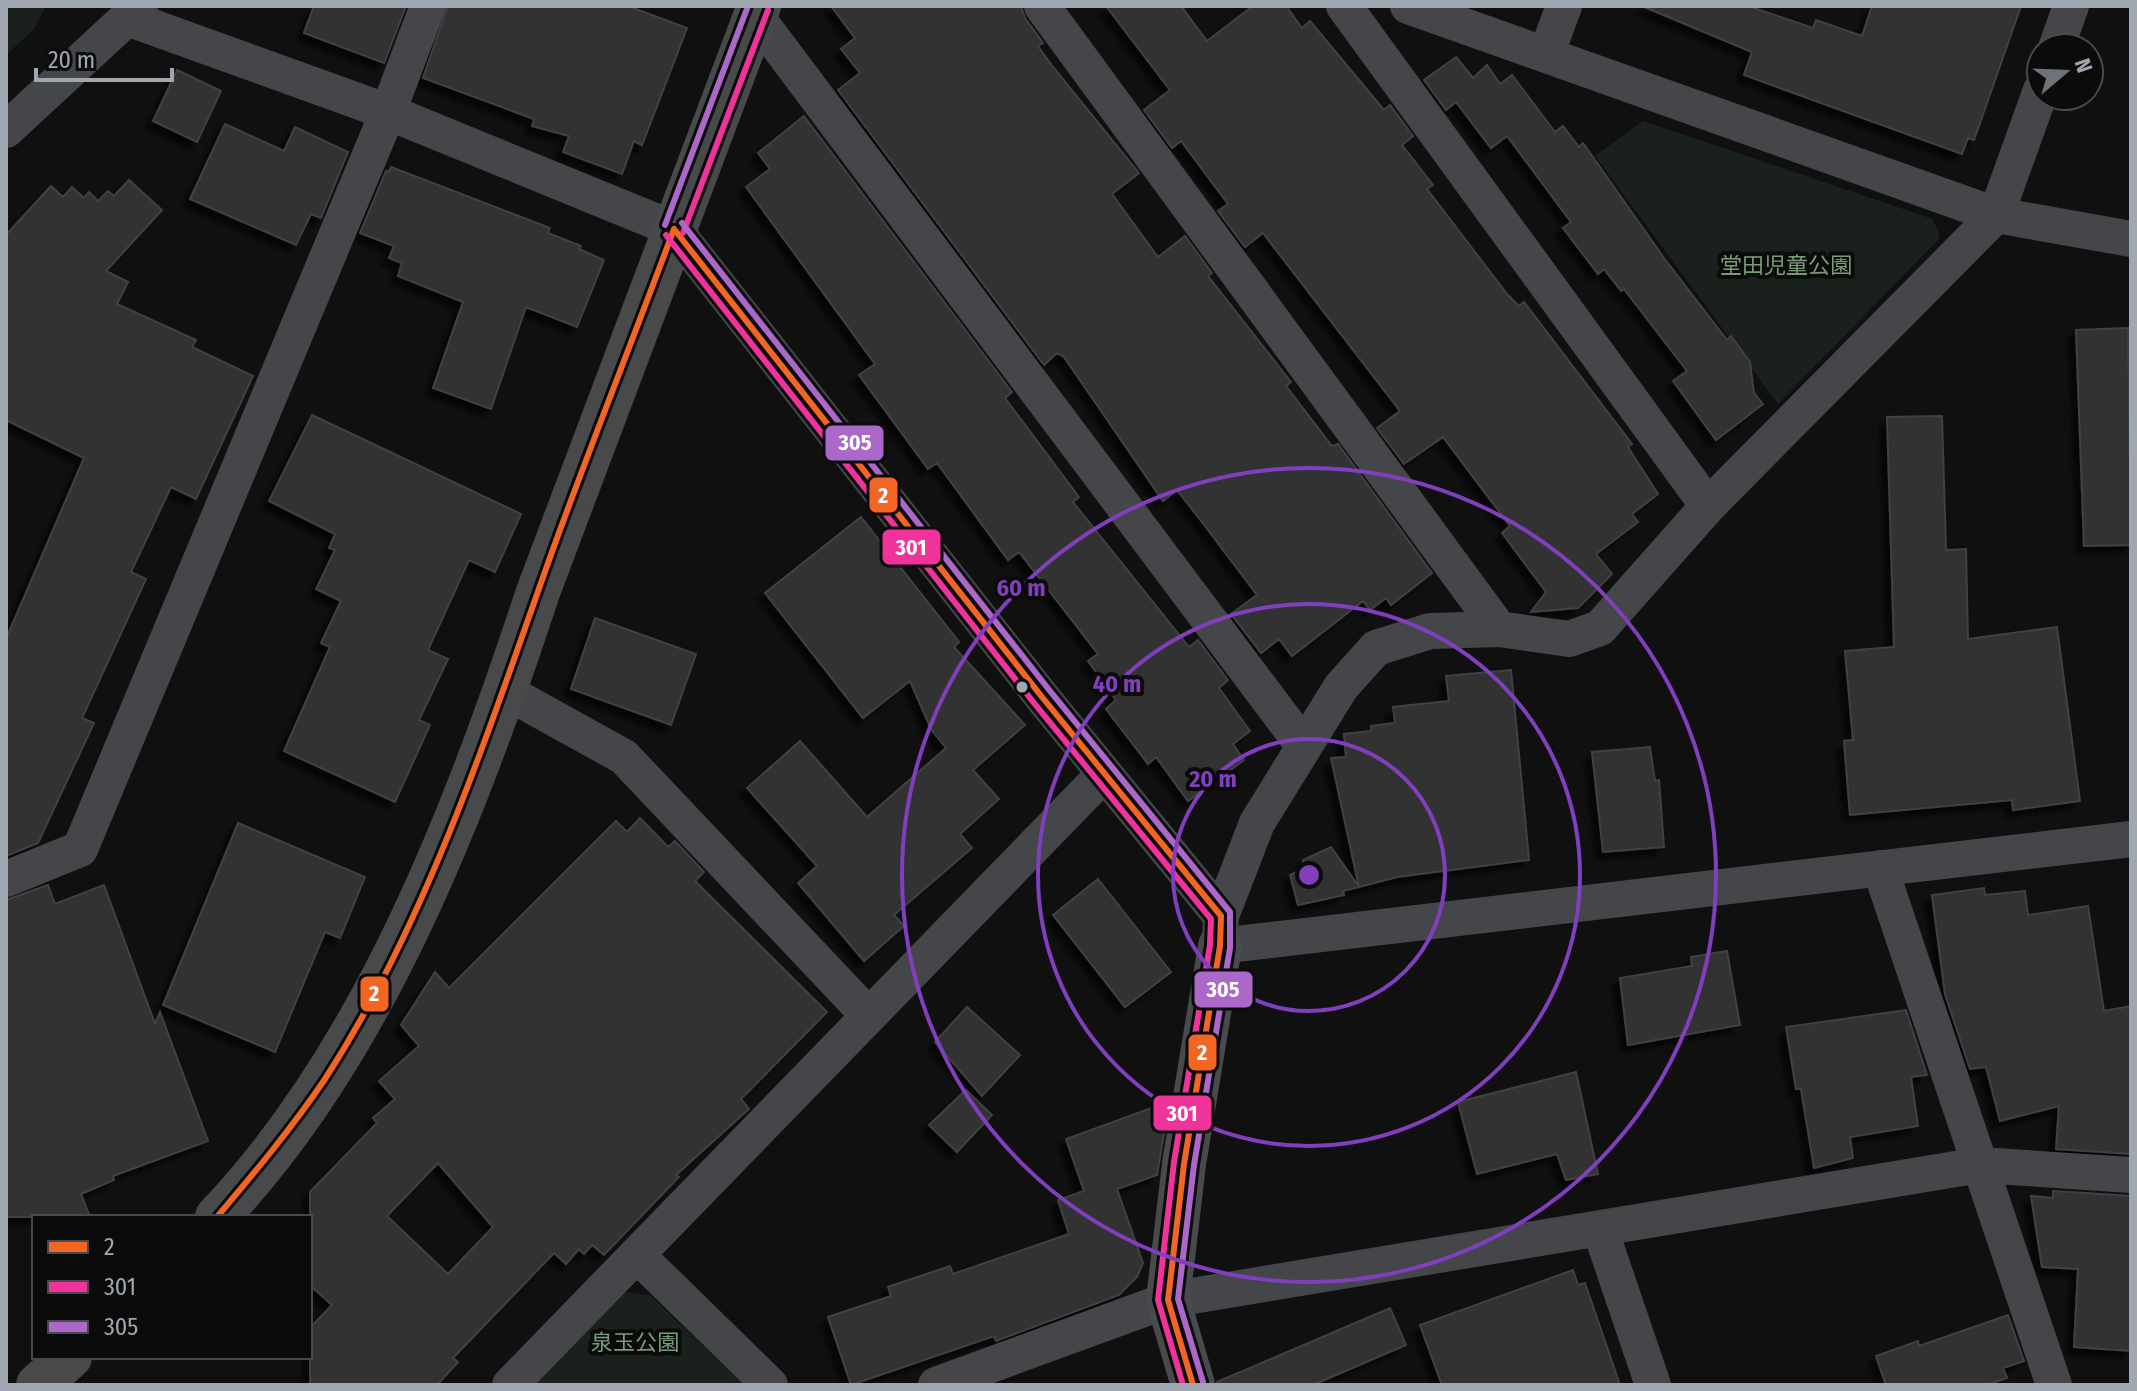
<svg xmlns="http://www.w3.org/2000/svg" width="2137" height="1391" font-family="'Fira Sans Condensed','Noto Sans JP',sans-serif">
  <style>
    .green { fill: #1a201b }
    .building { fill: #303133; stroke: #404144; stroke-width: 2; fill-rule: evenodd; filter: url(#shadow) }
    .lines { fill: none; stroke-linecap: round; stroke-linejoin: round }
    .street { stroke: #454649; stroke-width: 36 }
    .secondary { stroke: #494a4d; stroke-width: 44 }
    .primary { stroke: #47494b; stroke-width: 44 }
    .bus-1-casing { stroke: #0b0b0c; stroke-width: 12 }
    .bus-2-casing { stroke: #0b0b0c; stroke-width: 12 }
    .bus-3-casing { stroke: #0b0b0c; stroke-width: 12 }
    .bus-1 { stroke: #f26522; stroke-width: 6 }
    .bus-2 { stroke: #ef339a; stroke-width: 6 }
    .bus-3 { stroke: #ac68c9; stroke-width: 6 }
    .ring { fill: none; stroke: #813ebd; stroke-width: 4 }
    .bus-dot { fill: #a1a7b1; stroke: #0b0b0c; stroke-width: 3 }
    .labels { text-anchor: middle; stroke-width: 8; stroke-linejoin: round; paint-order: stroke }
    .park-label { font-size: 22px; fill: #799c78; stroke: #0b0b0c }
    .centre { fill: #813ebd; stroke: #0b0b0c; stroke-width: 4 }
    .ring-label { font-size: 24px; text-anchor: middle; font-weight: bold; fill: #813ebd; stroke: #0b0b0c; stroke-width: 8; stroke-linejoin: round; paint-order: stroke }
    .line-badge { stroke: #0b0b0c; stroke-width: 3 }
    .badge-label { font-size: 22px; text-anchor: middle; font-weight: bold; fill: #fff }
  </style>
  <defs>
    <filter id="shadow"><feDropShadow dx="-7" dy="7" stdDeviation="2" flood-color="#0009"/></filter>
  </defs>
  <rect width="100%" height="100%" fill="#101011"/>
  <!-- green -->
  <path class="green" d="M 6,6 L 46,6 L 34,29 L 6,55 Z
    M 1643,121 L 1933,219 L 1940,238 L 1778,404 L 1595,156 Z
    M 622,1292 L 650,1295 L 744,1385 L 532,1385 Z"/>
  <!-- building -->
  <path class="building" d="M 314,6 L 406,6 L 384,63 L 304,33 Z
    M 448,6 L 628,6 L 687,28 L 642,145 L 634,141 L 622,174 L 563,152 L 569,136 L 532,126 L 534,119 L 423,78 Z
    M 831,6 L 1021,6 L 1025,18 L 1043,43 L 1038,46 L 1053,67 L 1139,173 L 1112,194 L 1158,257 L 1185,236 L 1212,273 L 1208,276 L 1291,382 L 1286,386 L 1332,446 L 1338,444 L 1432,573 L 1391,605 L 1386,598 L 1370,610 L 1363,601 L 1292,656 L 1279,639 L 1261,653 L 1231,614 L 1257,595 L 1202,522 L 1177,490 L 1163,501 L 1064,357 L 1057,353 L 1044,365 L 838,90 L 860,73 L 841,49 L 855,38 Z
    M 1106,6 L 1181,6 L 1207,41 L 1253,6 L 1286,6 L 1302,28 L 1310,21 L 1384,110 L 1390,105 L 1413,136 L 1402,145 L 1433,185 L 1427,189 L 1507,294 L 1519,306 L 1524,302 L 1632,444 L 1628,447 L 1658,494 L 1632,514 L 1638,522 L 1596,554 L 1612,574 L 1578,608 L 1531,612 L 1546,592 L 1502,533 L 1510,526 L 1443,437 L 1404,464 L 1377,428 L 1400,411 L 1263,233 L 1245,247 L 1218,211 L 1228,204 L 1181,141 L 1172,148 L 1144,110 L 1170,90 Z
    M 1642,6 L 1748,6 L 1813,28 L 1816,20 L 1862,36 L 1872,6 L 2021,6 L 1974,140 L 1968,138 L 1962,154 L 1744,75 L 1752,52 Z
    M 1456,57 L 1473,78 L 1487,65 L 1500,84 L 1512,75 L 1555,132 L 1563,126 L 1579,147 L 1583,143 L 1664,258 L 1727,340 L 1731,336 L 1750,362 L 1754,393 L 1763,404 L 1716,440 L 1673,381 L 1687,371 L 1624,289 L 1621,291 L 1604,269 L 1598,274 L 1563,228 L 1571,222 L 1507,136 L 1491,148 L 1456,102 L 1446,110 L 1424,80 Z
    M 177,70 L 221,91 L 197,142 L 153,121 Z
    M 804,116 L 1012,392 L 1005,398 L 1079,497 L 1073,502 L 1189,647 L 1198,640 L 1228,680 L 1219,688 L 1250,731 L 1233,744 L 1244,760 L 1188,801 L 1156,757 L 1148,764 L 1106,709 L 1116,700 L 1088,661 L 1098,654 L 1019,552 L 1008,560 L 937,463 L 928,469 L 859,375 L 875,364 L 746,187 L 770,169 L 758,153 Z
    M 225,124 L 284,151 L 295,127 L 348,152 L 321,218 L 311,214 L 296,245 L 190,199 Z
    M 391,167 L 550,228 L 548,233 L 581,246 L 579,249 L 604,260 L 577,327 L 526,307 L 491,409 L 433,388 L 463,302 L 398,276 L 402,263 L 389,258 L 394,246 L 360,233 L 386,171 L 389,172 Z
    M 129,180 L 162,210 L 106,271 L 128,282 L 117,304 L 196,340 L 192,347 L 253,376 L 196,499 L 171,487 L 131,572 L 146,579 L 82,718 L 94,723 L 38,843 L 6,856 L 6,639 L 84,458 L 6,420 L 6,235 L 51,186 L 63,197 L 72,187 L 84,198 L 89,192 L 98,201 L 108,191 L 114,196 Z
    M 2128,328 L 2131,545 L 2084,546 L 2076,330 Z
    M 312,415 L 521,514 L 495,572 L 469,560 L 428,650 L 448,659 L 419,720 L 430,725 L 395,802 L 284,751 L 330,647 L 321,643 L 341,601 L 316,589 L 335,550 L 329,548 L 335,534 L 269,501 Z
    M 1942,416 L 1946,550 L 1966,549 L 1968,639 L 2057,627 L 2080,801 L 2013,810 L 2012,800 L 1850,815 L 1844,741 L 1853,740 L 1845,651 L 1894,647 L 1887,417 Z
    M 861,517 L 959,642 L 954,647 L 1025,725 L 973,770 L 999,799 L 960,834 L 972,848 L 894,915 L 904,926 L 864,961 L 798,883 L 817,866 L 747,788 L 800,741 L 867,817 L 946,748 L 931,729 L 910,681 L 863,718 L 765,593 Z
    M 595,618 L 696,654 L 671,725 L 571,689 Z
    M 1511,670 L 1529,860 L 1397,877 L 1359,887 L 1331,758 L 1346,757 L 1344,734 L 1371,731 L 1371,726 L 1395,723 L 1393,707 L 1449,701 L 1446,676 Z
    M 1650,747 L 1655,781 L 1659,780 L 1664,847 L 1603,852 L 1592,752 Z
    M 640,818 L 668,847 L 675,841 L 704,872 L 695,881 L 827,1012 L 741,1099 L 749,1109 L 676,1175 L 679,1177 L 604,1255 L 592,1245 L 584,1254 L 579,1249 L 566,1264 L 554,1253 L 453,1358 L 458,1362 L 437,1385 L 310,1385 L 310,1328 L 332,1305 L 310,1285 L 310,1192 L 377,1123 L 373,1118 L 395,1099 L 379,1081 L 419,1046 L 401,1025 L 435,972 L 449,988 L 616,821 L 627,832 ZM 438,1163 L 493,1227 L 448,1274 L 387,1216 Z
    M 238,823 L 365,877 L 340,938 L 325,932 L 275,1052 L 163,1005 Z
    M 1331,847 L 1359,887 L 1343,891 L 1344,895 L 1298,905 L 1290,875 L 1304,868 L 1303,860 Z
    M 1098,879 L 1171,972 L 1125,1007 L 1053,915 Z
    M 48,885 L 55,904 L 104,885 L 155,1024 L 160,1012 L 208,1141 L 113,1176 L 114,1180 L 81,1194 L 90,1217 L 6,1217 L 6,900 Z
    M 1984,888 L 1985,895 L 2025,891 L 2028,915 L 2088,906 L 2104,1011 L 2131,1006 L 2131,1154 L 2056,1149 L 2059,1106 L 2000,1121 L 1986,1067 L 1970,1069 L 1945,994 L 1932,895 Z
    M 1727,951 L 1740,1025 L 1628,1045 L 1620,978 L 1692,966 L 1691,957 Z
    M 967,1007 L 1020,1055 L 982,1096 L 935,1042 Z
    M 1906,1010 L 1927,1075 L 1911,1077 L 1918,1126 L 1850,1137 L 1853,1158 L 1814,1168 L 1801,1089 L 1796,1089 L 1786,1027 Z
    M 1576,1072 L 1598,1174 L 1566,1180 L 1557,1154 L 1477,1174 L 1458,1102 Z
    M 966,1090 L 992,1115 L 957,1152 L 929,1125 Z
    M 1157,1106 L 1165,1128 L 1157,1175 L 1117,1189 L 1143,1263 L 1137,1277 L 1119,1295 L 996,1341 L 994,1336 L 851,1385 L 828,1317 L 891,1296 L 888,1287 L 950,1266 L 953,1274 L 1069,1234 L 1058,1200 L 1084,1191 L 1066,1139 Z
    M 2053,1191 L 2131,1196 L 2131,1351 L 2074,1347 L 2078,1269 L 2042,1267 L 2031,1196 L 2053,1198 Z
    M 1573,1270 L 1578,1285 L 1585,1283 L 1620,1385 L 1442,1385 L 1420,1325 Z
    M 1390,1308 L 1406,1345 L 1313,1385 L 1217,1385 L 1217,1382 Z
    M 2008,1315 L 2024,1361 L 2003,1368 L 2007,1378 L 1987,1385 L 1886,1385 L 1876,1356 L 1918,1341 L 1919,1346 Z"/>
  <g class="lines">
    <!-- street -->
    <path class="street" d="M 1042,6 L 1499,629
      M 1344,6 L 1708,506
      M 1408,6 L 1996,215 L 2131,239
      M 755,15 L 1303,745
      M 130,19 L 388,112 L 674,229 L 1042,697 L 1221,916 L 1220,946 L 2131,839
      M 2056,48 L 2071,6
      M 1546,55 L 1564,6
      M 6,130 L 140,6
      M 505,691 L 624,757 L 869,1016
      M 1880,868 L 2054,1385
      M 6,879 L 80,849 L 388,112 L 428,6
      M 1221,916 L 1257,823 L 1341,687 L 1376,648 L 1430,631 L 1499,629 L 1569,639 L 1600,628 L 1708,506 L 1996,215 L 2041,90
      M 1600,1229 L 1653,1385
      M 637,1255 L 770,1385
      M 510,1385 L 1104,774
      M 936,1385 L 1168,1300 L 1980,1165 L 2131,1175"/>
    <!-- secondary -->
    <path class="secondary" d="M 1193,1385 L 1168,1300 L 1184,1164 L 1220,946"/>
    <!-- primary -->
    <path class="primary" d="M 217,1217 C 376,1050 467,807 538,592 L 759,6
      M 38,1385 L 70,1357"/>
    <defs>
      <path id="bus-1" d="M 674,229 L 1042,697 L 1221,916 L 1220,946 L 1184,1164 L 1168,1300 L 1193,1385
        M 217,1217 C 255,1172 292,1128 325,1079 C 429,918 488,731 552,552 C 591,444 634,337 674,229"/>
      <path id="bus-2" d="M 683,233 L 768,10
        M 666,235 L 1034,703 L 1211,919 L 1210,945 L 1174,1162 L 1158,1300 L 1183,1385"/>
      <path id="bus-3" d="M 682,223 L 1050,691 L 1230,912 L 1230,948 L 1194,1165 L 1178,1299 L 1203,1382
        M 665,225 L 748,6"/>
    </defs>
    <!-- bus-1 casing -->
    <use href="#bus-1" class="bus-1-casing"/>
    <!-- bus-2 casing -->
    <use href="#bus-2" class="bus-2-casing"/>
    <!-- bus-3 casing -->
    <use href="#bus-3" class="bus-3-casing"/>
    <!-- bus-1 -->
    <use href="#bus-1" class="bus-1"/>
    <!-- bus-2 -->
    <use href="#bus-2" class="bus-2"/>
    <!-- bus-3 -->
    <use href="#bus-3" class="bus-3"/>
  </g>
  <!-- distance rings -->
  <g class="ring">
    <circle cx="1309" cy="875" r="136"/>
    <circle cx="1309" cy="875" r="271"/>
    <circle cx="1309" cy="875" r="407"/>
  </g>
  <!-- markers -->
  <circle class="bus-dot" cx="1022" cy="687" r="7"/>
  <g class="labels">
    <!-- park labels -->
    <g class="park-label">
      <text x="1786" y="273">堂田児童公園</text>
      <text x="635" y="1350">泉玉公園</text>
    </g>
  </g>
  <circle cx="1309" cy="875" r="12" class="centre"/>
  <g class="ring-label">
    <text x="1021" y="596">60 m</text>
    <text x="1117" y="692">40 m</text>
    <text x="1213" y="787">20 m</text>
  </g>
  <g class="line-badge">
    <rect x="824" y="424" width="61" height="38" rx="8" fill="#ac68c9"/>
    <rect x="868" y="476" width="31" height="38" rx="8" fill="#f26522"/>
    <rect x="881" y="528" width="61" height="38" rx="8" fill="#ef339a"/>
    <rect x="1193" y="970" width="61" height="39" rx="8" fill="#ac68c9"/>
    <rect x="359" y="975" width="31" height="38" rx="8" fill="#f26522"/>
    <rect x="1187" y="1033" width="31" height="39" rx="8" fill="#f26522"/>
    <rect x="1152" y="1094" width="61" height="38" rx="8" fill="#ef339a"/>
  </g>
  <g class="badge-label">
    <text x="855" y="450">305</text>
    <text x="883" y="503">2</text>
    <text x="911" y="555">301</text>
    <text x="1223" y="997">305</text>
    <text x="374" y="1001">2</text>
    <text x="1202" y="1060">2</text>
    <text x="1182" y="1121">301</text>
  </g>
  <!-- border -->
  <rect width="2137" height="1391" fill="none" stroke="#a1a7b1" stroke-width="16"/>
  <!-- legend -->
  <rect x="32" y="1215" width="280" height="144" fill="#0b0b0c" stroke="#47494e" stroke-width="2"/>
  <rect x="48" y="1241" width="40" height="12" fill="#f26522" stroke="#47494e" stroke-width="2"/>
  <text x="104" y="1255" font-size="24" fill="#a1a7b1">2</text>
  <rect x="48" y="1281" width="40" height="12" fill="#ef339a" stroke="#47494e" stroke-width="2"/>
  <text x="104" y="1295" font-size="24" fill="#a1a7b1">301</text>
  <rect x="48" y="1321" width="40" height="12" fill="#ac68c9" stroke="#47494e" stroke-width="2"/>
  <text x="104" y="1335" font-size="24" fill="#a1a7b1">305</text>
  <!-- north arrow -->
  <g transform="translate(2065 72) rotate(71)"><circle r="38" fill="#0b0b0c" stroke="#47494e" stroke-width="2"/>
  <path d="M0-6L14 30L0 20L-14 30Z" fill="#6e7279"/>
  <text y="-12" font-size="22" font-weight="bold" text-anchor="middle" fill="#a1a7b1">N</text>
  </g>
  <!-- scale -->
  <path d="M36 68v12h136v-12" fill="none" stroke="#a1a7b1" stroke-width="4"/>
  <text x="48" y="68" font-size="24" fill="#a1a7b1" stroke="#0b0b0c" stroke-width="6" paint-order="stroke">20 m</text>
</svg>
